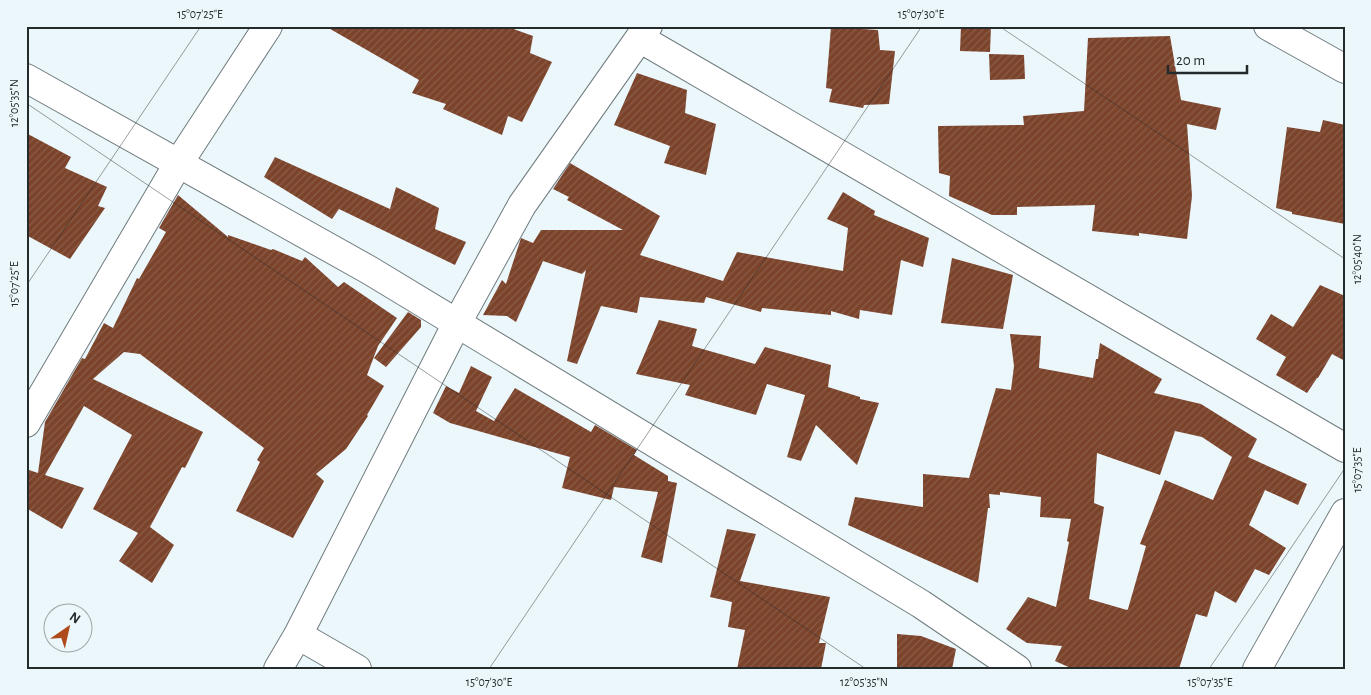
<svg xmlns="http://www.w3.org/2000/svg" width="1371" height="695" font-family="'Alegreya Sans',sans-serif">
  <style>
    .building { fill: url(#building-hatch); fill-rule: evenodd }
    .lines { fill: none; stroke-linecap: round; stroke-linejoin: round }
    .minor-casing { stroke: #707b7e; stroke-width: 30 }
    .minor { stroke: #fff; stroke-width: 28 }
    .ticks { fill: none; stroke: #252a2b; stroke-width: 1; stroke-opacity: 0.45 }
    .neatline { fill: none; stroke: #252a2b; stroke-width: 2 }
    .ticks-label { font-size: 12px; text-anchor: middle; fill: #252a2b }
  </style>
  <defs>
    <pattern id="building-hatch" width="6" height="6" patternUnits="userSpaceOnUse" patternTransform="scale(1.25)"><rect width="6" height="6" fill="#7c432b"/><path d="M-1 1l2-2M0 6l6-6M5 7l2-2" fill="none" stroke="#895c49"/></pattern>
  </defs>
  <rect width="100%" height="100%" fill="#ebf7fb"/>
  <!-- building -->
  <path class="building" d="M 325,26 L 505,26 L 533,36 L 530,53 L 552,62 L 522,122 L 508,116 L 502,135 L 443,109 L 446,104 L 412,93 L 419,80 Z
    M 961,26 L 991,26 L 990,52 L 960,51 Z
    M 831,27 L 878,30 L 880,50 L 895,51 L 889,104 L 864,105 L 863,108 L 829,102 L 832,89 L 826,88 Z
    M 1170,36 L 1181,100 L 1221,108 L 1216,130 L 1187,124 L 1192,196 L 1187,239 L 1139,233 L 1139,236 L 1092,231 L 1095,205 L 1017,207 L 1017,215 L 992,215 L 949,196 L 950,176 L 939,173 L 938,126 L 1024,125 L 1023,116 L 1084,111 L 1088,38 Z
    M 989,54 L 1024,55 L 1025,79 L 990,80 Z
    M 637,73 L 687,90 L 685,113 L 716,124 L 706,175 L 664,163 L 670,146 L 614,125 Z
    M 1323,120 L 1345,125 L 1345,224 L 1292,214 L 1292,212 L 1276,208 L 1287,127 L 1320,132 Z
    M 26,133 L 71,157 L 65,168 L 107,187 L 98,206 L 105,208 L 70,259 L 26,235 Z
    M 275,157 L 390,209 L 396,187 L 439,208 L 435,229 L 466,242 L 455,265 L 339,209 L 332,219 L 264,177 Z
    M 570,163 L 660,216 L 640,255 L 723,281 L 737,252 L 843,271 L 848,228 L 827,219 L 843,192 L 875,211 L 874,215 L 929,238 L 923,267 L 901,260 L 892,315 L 860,310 L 859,319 L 831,311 L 831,315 L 762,308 L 761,312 L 706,297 L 704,303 L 640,297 L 637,313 L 601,306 L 577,364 L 567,361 L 586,270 L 582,274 L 543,261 L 516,322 L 507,316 L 483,315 L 502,280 L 506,284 L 521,238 L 533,243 L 541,230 L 623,230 L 567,200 L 569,197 L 553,189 Z
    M 178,195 L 228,237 L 228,235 L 271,250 L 273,249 L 302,261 L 305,257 L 338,287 L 344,282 L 397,318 L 378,346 L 367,375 L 384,386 L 367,415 L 368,416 L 346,449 L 316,474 L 324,481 L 293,538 L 236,511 L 260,462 L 257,460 L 264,448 L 140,354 L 124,352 L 93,379 L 203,432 L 185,468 L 182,467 L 150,527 L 174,545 L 152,583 L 119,561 L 138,533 L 93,509 L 132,435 L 84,406 L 45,475 L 84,488 L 62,529 L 26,508 L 26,469 L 38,473 L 45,422 L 82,358 L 85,359 L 104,323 L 113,328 L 137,278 L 139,279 L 166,232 L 159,228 Z
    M 952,258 L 1013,275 L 1003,329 L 941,323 Z
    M 1320,285 L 1345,296 L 1345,361 L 1332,354 L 1318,378 L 1317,378 L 1307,393 L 1276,375 L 1286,357 L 1256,339 L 1271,314 L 1293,327 Z
    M 408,312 L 421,320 L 421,327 L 386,367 L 374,358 Z
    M 659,320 L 697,329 L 692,346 L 755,364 L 765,347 L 831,365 L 828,387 L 860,397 L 860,399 L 879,403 L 857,465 L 816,425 L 801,461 L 787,457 L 805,395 L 767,384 L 756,415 L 685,395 L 690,385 L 636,374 Z
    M 1010,334 L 1041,336 L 1039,368 L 1093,378 L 1096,359 L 1098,359 L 1100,343 L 1162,379 L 1154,393 L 1201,404 L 1257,439 L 1248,457 L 1307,484 L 1298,505 L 1265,490 L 1249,525 L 1286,548 L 1269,575 L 1255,569 L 1236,603 L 1215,591 L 1207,617 L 1196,614 L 1179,669 L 1073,669 L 1055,661 L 1062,646 L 1027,643 L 1006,629 L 1028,597 L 1056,607 L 1069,542 L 1067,541 L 1071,519 L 1040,517 L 1041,497 L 1000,492 L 1000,495 L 989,494 L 990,508 L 988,508 L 978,583 L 848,525 L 855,497 L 923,507 L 923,474 L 969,478 L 996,388 L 1011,390 L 1014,366 ZM 1175,431 L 1202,437 L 1232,457 L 1213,500 L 1165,480 L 1140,544 L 1146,546 L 1128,609 L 1127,610 L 1089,599 L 1104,507 L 1094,503 L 1097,453 L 1160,475 Z
    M 471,366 L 492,377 L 476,411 L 494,421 L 515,388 L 591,432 L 595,425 L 637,450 L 634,455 L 668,476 L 668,481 L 677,483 L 662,563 L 641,557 L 658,492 L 614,487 L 611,500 L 562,488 L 570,457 L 450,423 L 433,413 L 446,386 L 459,393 Z
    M 727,529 L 756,534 L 740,581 L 830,597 L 819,643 L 826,643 L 821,669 L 737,669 L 745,630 L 728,627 L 732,602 L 710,597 Z
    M 897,634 L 921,636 L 956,649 L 952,669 L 897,669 Z"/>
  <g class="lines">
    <defs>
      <path id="minor" d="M 1268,26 L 1345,69
        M 641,39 L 1345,448
        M 26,78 L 369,270 L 921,604 L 1017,669
        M 26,423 L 178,164 L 268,26
        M 298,635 L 357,669
        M 278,669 L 298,635 L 457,323 L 522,205 L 648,26
        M 1257,669 L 1345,513"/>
    </defs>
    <!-- minor casing -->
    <use href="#minor" class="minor-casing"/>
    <!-- minor -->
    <use href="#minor" class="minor"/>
  </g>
  <!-- ticks -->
  <path class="ticks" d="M 999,26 L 1345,259M 26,103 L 866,669M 26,286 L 201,26M 489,669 L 922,26M 1209,669 L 1345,468"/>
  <!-- border -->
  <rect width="1371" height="695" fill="none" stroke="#ebf7fb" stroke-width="55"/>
  <!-- north arrow -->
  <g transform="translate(68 628) rotate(34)"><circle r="24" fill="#ebf7fb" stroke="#9ca5a8"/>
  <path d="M0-4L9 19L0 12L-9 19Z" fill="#af4a1a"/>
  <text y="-8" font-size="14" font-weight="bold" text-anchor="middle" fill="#252a2b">N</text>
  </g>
  <!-- scale -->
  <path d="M1168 65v8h79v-8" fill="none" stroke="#252a2b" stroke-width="2.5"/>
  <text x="1176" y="65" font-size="15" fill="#252a2b" stroke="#ebf7fb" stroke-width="4" paint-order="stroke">20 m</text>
  <rect x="28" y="28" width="1316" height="640" class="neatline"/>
  <g class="ticks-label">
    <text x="200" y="18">15°07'25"E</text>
    <text x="921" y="18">15°07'30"E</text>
    <text transform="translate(14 103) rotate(-90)" y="4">12°05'35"N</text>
    <text transform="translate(1357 259) rotate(-90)" y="4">12°05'40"N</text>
    <text transform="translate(14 284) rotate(-90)" y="4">15°07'25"E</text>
    <text transform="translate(1357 470) rotate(-90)" y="4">15°07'35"E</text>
    <text x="489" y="686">15°07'30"E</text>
    <text x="864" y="686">12°05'35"N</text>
    <text x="1210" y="686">15°07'35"E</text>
  </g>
</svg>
